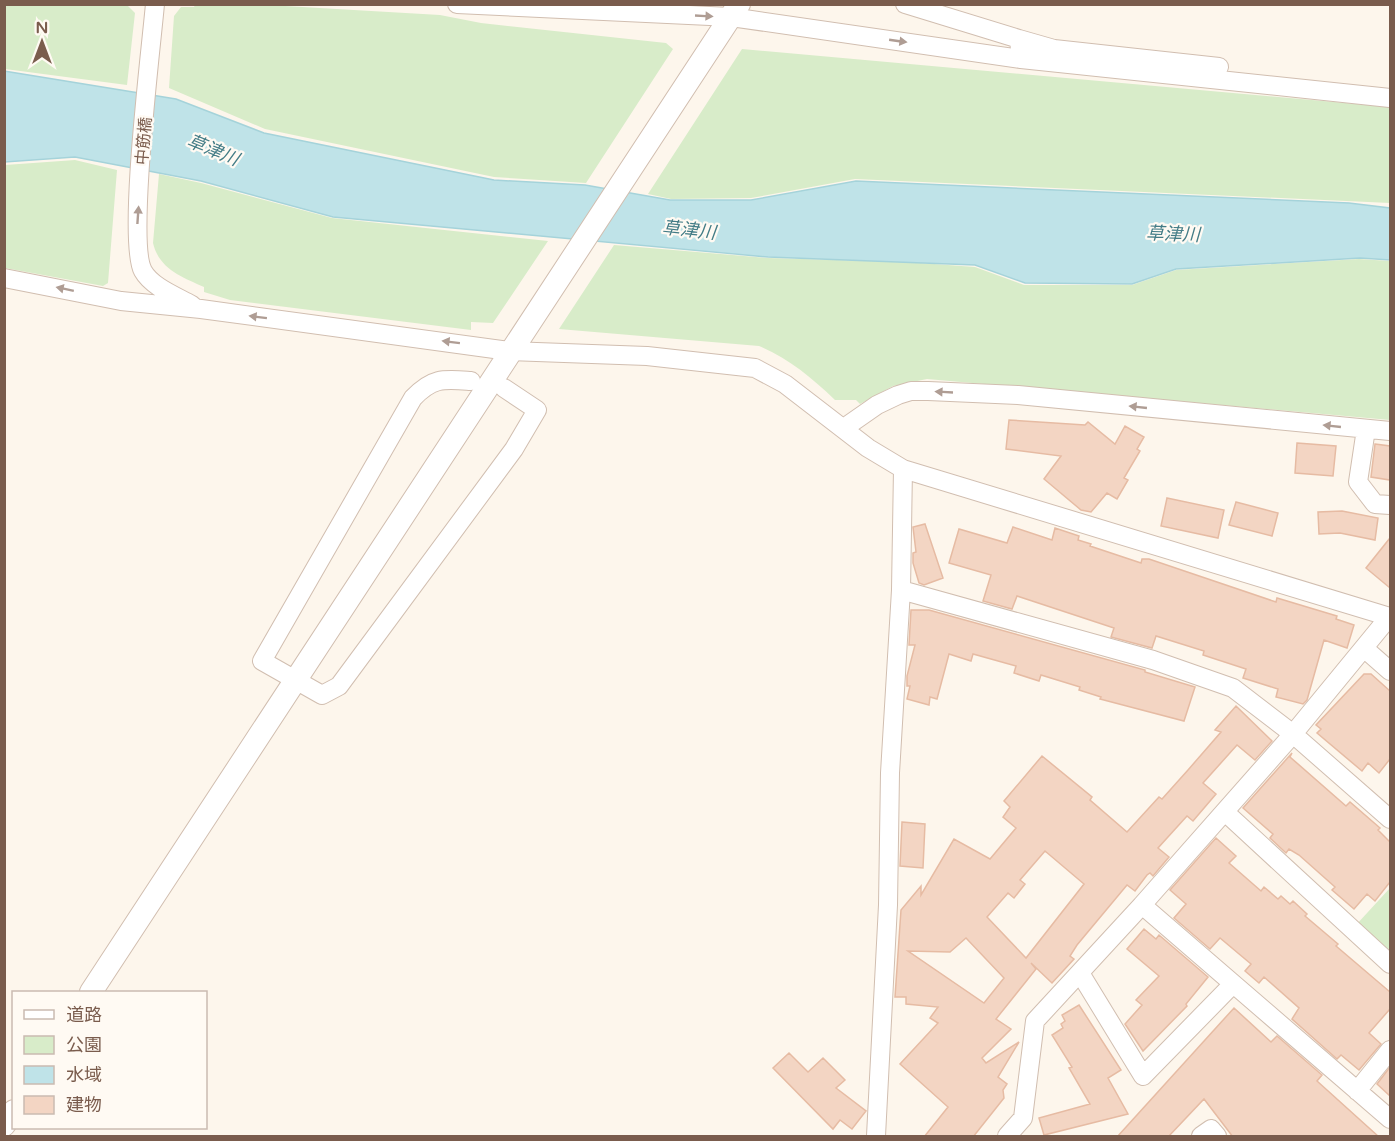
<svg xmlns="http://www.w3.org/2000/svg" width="1395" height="1141" font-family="'Varela Round','Noto Sans JP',sans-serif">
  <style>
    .green { fill: #d8ecc9 }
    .water { fill: #bfe3e8; stroke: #a5d3da; stroke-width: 1.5 }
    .building { fill: #f3d5c3; stroke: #e6bba3; stroke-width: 1.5; fill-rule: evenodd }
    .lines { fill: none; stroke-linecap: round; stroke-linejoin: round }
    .minor-casing { stroke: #d1beb0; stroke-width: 20 }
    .tertiary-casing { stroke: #d1beb0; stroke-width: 24 }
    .minor { stroke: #fff; stroke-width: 18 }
    .tertiary { stroke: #fff; stroke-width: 22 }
    .oneway { fill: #af9d94 }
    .labels { text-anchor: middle; stroke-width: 4.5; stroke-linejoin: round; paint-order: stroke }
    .street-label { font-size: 16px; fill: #7a5c4d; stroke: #fffaf3 }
    .water-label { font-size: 18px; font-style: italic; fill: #437c86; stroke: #fffaf3 }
  </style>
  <rect width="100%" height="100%" fill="#fdf6ec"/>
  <!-- green -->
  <path class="green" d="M 5,4 L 127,5 L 135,13 L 127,85 L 5,69 Z
    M 195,5 L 268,5 L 440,15 L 481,23 L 666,43 L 673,49 L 586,183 L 494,177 L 265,129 L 169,88 L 174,16 L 181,7 L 194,7 Z
    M 742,49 L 1390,107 L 1390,203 L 855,179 L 751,198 L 671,199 L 648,194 Z
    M 75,160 L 117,170 L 108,283 L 103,286 L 5,268 L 5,165 Z
    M 159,174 L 201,183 L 332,218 L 548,241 L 493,323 L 471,322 L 471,330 L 230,300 L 204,292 L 204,287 C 182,277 159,269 153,243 Z
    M 614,245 L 768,258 L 907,262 L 975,267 L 1024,285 L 1132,285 L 1176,270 L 1359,259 L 1390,261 L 1390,420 L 927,379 L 893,386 L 860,404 L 856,400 L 835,400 C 811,377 789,359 759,346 L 559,329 Z
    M 1390,888 L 1390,956 L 1356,925 Z"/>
  <!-- water -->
  <path class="water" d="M 4,71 L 176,99 L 264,133 L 494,180 L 585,185 L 670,200 L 751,200 L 856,181 L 1349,203 L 1390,208 L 1390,260 L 1360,258 L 1176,269 L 1132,284 L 1025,283 L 975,265 L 768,257 L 333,217 L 201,181 L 75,157 L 5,162 Z"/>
  <!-- building -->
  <path class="building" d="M 1009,420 L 1085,425 L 1088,422 L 1115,444 L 1125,426 L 1144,437 L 1137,449 L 1140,451 L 1124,478 L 1128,480 L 1117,499 L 1107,493 L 1091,512 L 1081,510 L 1044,479 L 1061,456 L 1006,449 Z
    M 1297,443 L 1336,446 L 1333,476 L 1295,473 Z
    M 1375,444 L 1390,446 L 1390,480 L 1371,477 Z
    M 1167,498 L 1224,510 L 1218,538 L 1161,526 Z
    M 1236,502 L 1278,513 L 1272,536 L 1229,525 Z
    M 1342,511 L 1378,518 L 1375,540 L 1340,533 L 1319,534 L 1318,512 Z
    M 925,524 L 943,578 L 924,585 L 919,583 L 913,563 L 913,553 L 916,552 L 913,527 Z
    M 1013,527 L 1052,540 L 1055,528 L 1079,536 L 1078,540 L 1091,544 L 1090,546 L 1141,563 L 1142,559 L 1149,559 L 1276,602 L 1277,598 L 1337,616 L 1336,619 L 1354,625 L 1347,648 L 1324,640 L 1307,700 L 1303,704 L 1276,697 L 1278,689 L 1243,678 L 1246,669 L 1203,655 L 1204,651 L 1156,636 L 1152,648 L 1111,637 L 1114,628 L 1017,596 L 1012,609 L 983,601 L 991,575 L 949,563 L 959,529 L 1007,543 Z
    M 1390,538 L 1390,588 L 1366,568 Z
    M 911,610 L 929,610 L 1145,670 L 1145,672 L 1195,687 L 1184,721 L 1100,699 L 1101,697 L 1079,690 L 1080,687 L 1041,675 L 1039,681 L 1014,673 L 1016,666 L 973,654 L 971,661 L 949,654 L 937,699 L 930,697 L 929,705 L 907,699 L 910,686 L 907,686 L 907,676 L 915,645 L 909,645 Z
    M 1364,674 L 1371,674 L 1390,691 L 1390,759 L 1379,773 L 1368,763 L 1362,771 L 1317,733 L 1321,729 L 1316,725 Z
    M 1236,706 L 1272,741 L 1255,760 L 1237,745 L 1203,783 L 1216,794 L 1193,821 L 1187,816 L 1158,848 L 1169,857 L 1153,876 L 1150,873 L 1147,875 L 1135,891 L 1127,885 L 1077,945 L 1070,956 L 1074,959 L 1052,983 L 1031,963 L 1036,969 L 996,1019 L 1011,1029 L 982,1058 L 986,1063 L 1019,1042 L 998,1077 L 1007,1084 L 1003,1090 L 1004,1098 L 973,1137 L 924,1137 L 948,1107 L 900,1064 L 938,1023 L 930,1018 L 938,1007 L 906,1004 L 906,997 L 895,997 L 901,910 L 921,886 L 921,895 L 954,839 L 990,859 L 1016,828 L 1003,817 L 1010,807 L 1004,801 L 1042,756 L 1092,797 L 1090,800 L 1127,832 L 1159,797 L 1162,799 L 1188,770 L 1221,732 L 1215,730 ZM 1045,851 L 1084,884 L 1026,958 L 987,917 L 1008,893 L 1014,898 L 1025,884 L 1020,880 ZM 966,938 L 1004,978 L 984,1003 L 908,951 L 950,952 Z
    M 1292,753 L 1290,757 L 1346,806 L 1350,802 L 1380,828 L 1378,830 L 1390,842 L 1390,882 L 1375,901 L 1367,894 L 1354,909 L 1332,890 L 1335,887 L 1299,855 L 1289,849 L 1286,853 L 1270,838 L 1273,834 L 1243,808 Z
    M 902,822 L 925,824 L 923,868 L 900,866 Z
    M 1216,838 L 1236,856 L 1229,863 L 1261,891 L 1264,887 L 1278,899 L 1281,896 L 1290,904 L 1293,901 L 1307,914 L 1305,916 L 1338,944 L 1336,946 L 1390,992 L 1390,1009 L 1369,1033 L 1381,1044 L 1359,1070 L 1341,1055 L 1337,1059 L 1292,1019 L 1299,1008 L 1264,977 L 1259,983 L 1245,971 L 1251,964 L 1220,938 L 1210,949 L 1174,918 L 1186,904 L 1170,890 Z
    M 1144,929 L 1156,939 L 1159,935 L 1208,977 L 1186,1004 L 1187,1006 L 1143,1051 L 1125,1024 L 1142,1005 L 1136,1000 L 1159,976 L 1127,949 Z
    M 1079,1005 L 1121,1070 L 1108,1078 L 1128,1114 L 1044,1135 L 1039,1118 L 1090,1104 L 1069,1068 L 1072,1067 L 1052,1035 L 1063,1028 L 1061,1024 L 1065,1021 L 1062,1015 Z
    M 1234,1008 L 1271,1042 L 1277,1036 L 1322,1075 L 1317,1081 L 1379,1137 L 1233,1137 L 1204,1099 L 1168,1137 L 1117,1137 Z
    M 789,1053 L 808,1072 L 823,1058 L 845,1080 L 836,1088 L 866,1111 L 852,1129 L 840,1120 L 833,1129 L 773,1068 Z
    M 1390,1067 L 1390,1096 L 1377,1084 Z"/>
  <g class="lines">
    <defs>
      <path id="minor" d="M 155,4 C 151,49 127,242 143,271 C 152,287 176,296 192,305
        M 457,4 L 731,17 L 1021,59 L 1390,98
        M 905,4 L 1019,39 L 1020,50
        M 1019,39 L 1054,49 L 1219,67
        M 4,278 L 121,301 L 201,309 L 509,351 L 647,356 L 755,368 L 785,384 L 868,448 L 903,469 L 1390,617
        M 471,381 C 444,379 433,377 413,398 L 262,661 L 322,695 L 339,686 L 514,449 L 537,410 L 504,388
        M 844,428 L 877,405 L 898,395 L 911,391 L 928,391 L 1018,395 L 1390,431
        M 1366,429 L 1358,482 L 1375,504 L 1390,505
        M 901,590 L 1153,660 L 1233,688 L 1293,734 L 1390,819
        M 1389,617 L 1293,734 L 1142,905 L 1390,1119
        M 1365,649 L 1390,671
        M 1225,812 L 1390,964
        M 1080,973 L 1143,1076 L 1232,985
        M 1357,1091 L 1390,1050
        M 876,1136 L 888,905 L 890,773 L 901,590 L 903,469
        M 1007,1136 L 1023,1118 L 1035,1021 L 1142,905
        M 1201,1136 L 1211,1129 L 1217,1136"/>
      <path id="tertiary" d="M 91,992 L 739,4
        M 4,1125 L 14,1111"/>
    </defs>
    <!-- minor casing -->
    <use href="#minor" class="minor-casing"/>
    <!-- tertiary casing -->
    <use href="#tertiary" class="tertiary-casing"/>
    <!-- minor -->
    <use href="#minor" class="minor"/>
    <!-- tertiary -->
    <use href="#tertiary" class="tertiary"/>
  </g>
  <!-- one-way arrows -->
  <defs><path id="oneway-solid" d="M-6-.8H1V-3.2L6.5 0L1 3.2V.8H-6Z" transform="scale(1.5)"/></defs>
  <g class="oneway">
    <use href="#oneway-solid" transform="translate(704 16) rotate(3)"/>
    <use href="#oneway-solid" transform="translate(898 41) rotate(8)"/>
    <use href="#oneway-solid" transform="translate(138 215) rotate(-86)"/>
    <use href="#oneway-solid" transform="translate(65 289) rotate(-168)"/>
    <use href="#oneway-solid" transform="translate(258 317) rotate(-173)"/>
    <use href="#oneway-solid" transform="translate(451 342) rotate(-173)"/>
    <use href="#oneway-solid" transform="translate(944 392) rotate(-177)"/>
    <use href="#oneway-solid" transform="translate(1138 407) rotate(-174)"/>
    <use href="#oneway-solid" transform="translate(1332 426) rotate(-174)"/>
  </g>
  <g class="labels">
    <!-- street labels -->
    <g class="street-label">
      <text transform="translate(143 141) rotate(-85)" y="6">中筋橋</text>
    </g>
    <!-- water labels -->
    <g class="water-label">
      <text transform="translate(213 150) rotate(22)" y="6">草津川</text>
      <text transform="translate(689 230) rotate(6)" y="6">草津川</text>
      <text transform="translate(1173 234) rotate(2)" y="6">草津川</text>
    </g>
  </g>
  <!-- border -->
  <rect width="1395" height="1141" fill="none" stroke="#7a5c4d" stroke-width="12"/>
  <!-- legend -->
  <rect x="12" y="991" width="195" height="138" fill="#fffaf3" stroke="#cabbb1" stroke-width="1.5"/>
  <rect x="24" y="1010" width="30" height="9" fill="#ffffff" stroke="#cabbb1" stroke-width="1.5"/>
  <text x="66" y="1021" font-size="18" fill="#7a5c4d">道路</text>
  <rect x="24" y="1036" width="30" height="18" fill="#d8ecc9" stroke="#cabbb1" stroke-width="1.5"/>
  <text x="66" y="1051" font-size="18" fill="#7a5c4d">公園</text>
  <rect x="24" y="1066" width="30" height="18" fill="#bfe3e8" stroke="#cabbb1" stroke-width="1.5"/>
  <text x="66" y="1081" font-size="18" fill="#7a5c4d">水域</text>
  <rect x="24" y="1096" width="30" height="18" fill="#f3d5c3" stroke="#cabbb1" stroke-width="1.5"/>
  <text x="66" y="1111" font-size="18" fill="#7a5c4d">建物</text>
  <!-- north arrow -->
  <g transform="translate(42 42)" stroke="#fffaf3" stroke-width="4.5" paint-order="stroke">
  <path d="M0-4.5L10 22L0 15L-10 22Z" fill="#7a5c4d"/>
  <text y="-9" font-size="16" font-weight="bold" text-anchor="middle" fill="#7a5c4d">N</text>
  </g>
</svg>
